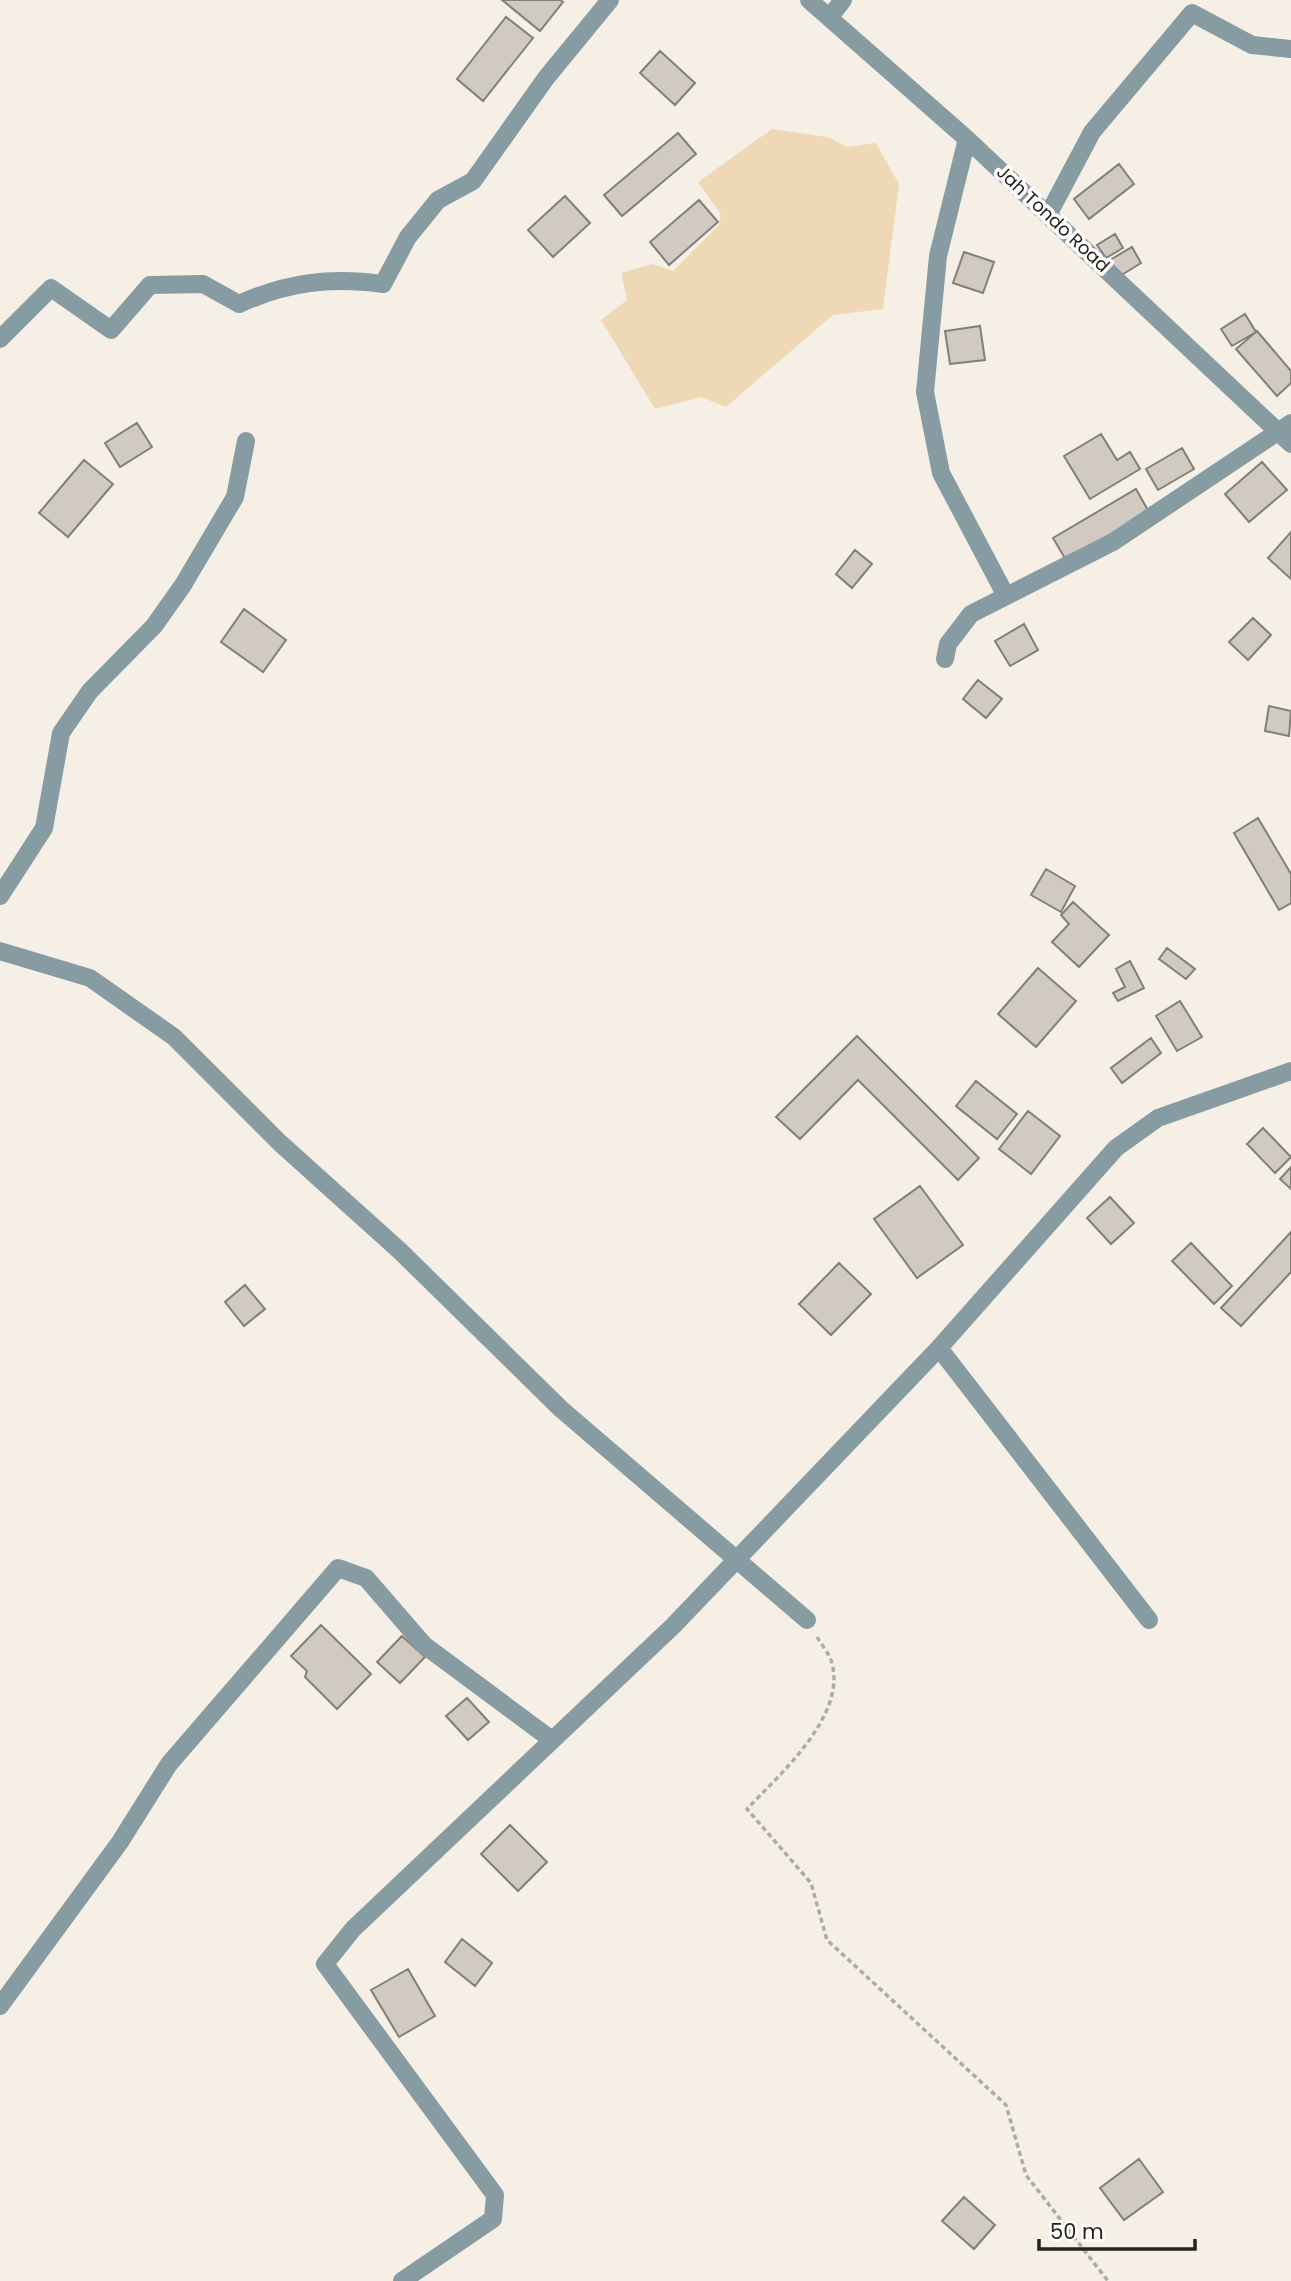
<svg xmlns="http://www.w3.org/2000/svg" width="1291" height="2281" font-family="Poppins,sans-serif">
  <style>
    .green { fill: #eed8b6 }
    .building { fill: #d0cac1; stroke: #847f76; stroke-width: 2 }
    .lines { fill: none; stroke-linecap: round; stroke-linejoin: round }
    .path { stroke: #afaaa3; stroke-width: 3.5; stroke-dasharray: 5 3.5; stroke-linecap: butt }
    .street { stroke: #879ba3; stroke-width: 18 }
    .labels { text-anchor: middle; stroke-width: 7; stroke-linejoin: round; paint-order: stroke }
    .street-label { font-size: 18px; fill: #252320; stroke: #fffdfb }
  </style>
  <rect width="100%" height="100%" fill="#f6efe6"/>
  <!-- green -->
  <path class="green" d="M 772,129 L 827,137 L 847,147 L 876,143 L 899,184 L 883,309 L 833,315 L 726,407 L 701,397 L 655,409 L 601,320 L 627,300 L 621,273 L 652,264 L 673,271 L 719,225 L 721,215 L 698,182 Z"/>
  <!-- building -->
  <path class="building" d="M 502,0 L 560,0 L 563,2 L 540,31 Z
    M 506,17 L 533,38 L 483,101 L 457,79 Z
    M 660,51 L 695,83 L 675,105 L 640,73 Z
    M 678,133 L 696,154 L 622,216 L 604,195 Z
    M 1119,164 L 1134,184 L 1089,219 L 1074,199 Z
    M 565,196 L 590,223 L 553,257 L 528,230 Z
    M 699,200 L 718,222 L 669,265 L 650,242 Z
    M 1115,234 L 1123,248 L 1106,258 L 1097,245 Z
    M 1132,247 L 1141,263 L 1120,276 L 1110,260 Z
    M 964,252 L 994,262 L 983,293 L 953,283 Z
    M 1245,314 L 1256,332 L 1232,346 L 1221,329 Z
    M 980,326 L 985,360 L 950,364 L 945,331 Z
    M 1257,331 L 1291,371 L 1291,383 L 1277,396 L 1236,349 Z
    M 137,423 L 152,447 L 120,467 L 105,443 Z
    M 1101,434 L 1117,460 L 1130,452 L 1140,469 L 1090,499 L 1064,456 Z
    M 1182,448 L 1194,469 L 1158,490 L 1146,469 Z
    M 84,460 L 113,484 L 68,537 L 39,513 Z
    M 1262,462 L 1287,490 L 1249,522 L 1225,494 Z
    M 1136,489 L 1149,512 L 1066,560 L 1053,538 Z
    M 1291,532 L 1291,579 L 1268,558 Z
    M 855,550 L 872,564 L 852,588 L 836,574 Z
    M 244,609 L 286,640 L 263,672 L 221,642 Z
    M 1253,618 L 1271,635 L 1248,660 L 1229,642 Z
    M 1024,624 L 1038,650 L 1010,666 L 995,641 Z
    M 978,680 L 1002,699 L 986,718 L 963,699 Z
    M 1269,706 L 1291,711 L 1289,736 L 1265,731 Z
    M 1258,818 L 1291,874 L 1291,903 L 1279,910 L 1234,833 Z
    M 1046,869 L 1075,886 L 1061,912 L 1031,895 Z
    M 1073,902 L 1109,935 L 1079,967 L 1052,942 L 1069,924 L 1061,915 Z
    M 1167,948 L 1195,969 L 1186,979 L 1159,959 Z
    M 1130,961 L 1144,988 L 1118,1001 L 1113,993 L 1125,987 L 1116,969 Z
    M 1038,968 L 1076,1001 L 1036,1047 L 998,1014 Z
    M 1180,1001 L 1202,1037 L 1177,1051 L 1156,1016 Z
    M 857,1036 L 979,1158 L 958,1180 L 858,1080 L 800,1139 L 776,1117 Z
    M 1151,1038 L 1161,1053 L 1122,1083 L 1111,1068 Z
    M 976,1081 L 1017,1114 L 997,1139 L 956,1106 Z
    M 1028,1111 L 1060,1136 L 1031,1174 L 999,1149 Z
    M 1263,1128 L 1291,1157 L 1275,1173 L 1247,1144 Z
    M 1291,1167 L 1291,1189 L 1280,1179 Z
    M 920,1186 L 963,1245 L 917,1278 L 874,1219 Z
    M 1110,1197 L 1134,1223 L 1111,1244 L 1087,1218 Z
    M 1291,1232 L 1291,1272 L 1241,1326 L 1221,1308 Z
    M 1191,1243 L 1232,1286 L 1214,1304 L 1172,1261 Z
    M 839,1263 L 871,1294 L 831,1335 L 799,1304 Z
    M 245,1285 L 265,1309 L 244,1326 L 225,1302 Z
    M 321,1625 L 371,1674 L 337,1709 L 305,1677 L 307,1671 L 291,1656 Z
    M 402,1636 L 425,1657 L 400,1683 L 377,1662 Z
    M 467,1698 L 489,1722 L 468,1740 L 446,1716 Z
    M 510,1825 L 547,1862 L 518,1891 L 481,1854 Z
    M 462,1939 L 492,1963 L 475,1986 L 445,1962 Z
    M 408,1969 L 435,2016 L 399,2037 L 371,1990 Z
    M 1139,2159 L 1163,2192 L 1124,2220 L 1100,2188 Z
    M 964,2197 L 995,2225 L 974,2249 L 942,2221 Z"/>
  <g class="lines">
    <!-- path -->
    <path class="path" d="M 817,1637 C 821,1644 828,1652 831,1660 C 849,1714 780,1774 747,1809 L 811,1883 L 827,1940 L 1006,2105 L 1026,2175 L 1108,2281"/>
    <!-- street -->
    <path class="street" d="M 809,0 L 967,139 L 1291,444
      M 829,18 L 843,0
      M 967,139 L 938,256 L 925,392 L 941,473 L 1006,596
      M 1048,215 L 1092,132 L 1192,13 L 1252,45 L 1291,49
      M 0,339 L 51,288 L 111,330 L 150,285 L 203,284 L 239,304 C 288,282 330,277 383,284 L 408,237 L 438,200 L 473,181 L 546,78 L 610,0
      M 945,659 L 948,644 L 971,614 L 1113,542 L 1291,423
      M 0,896 L 44,828 L 61,733 L 90,691 L 154,626 L 183,585 L 235,497 L 246,441
      M 0,951 L 90,978 L 174,1037 L 280,1143 L 400,1251 L 561,1409 L 807,1620
      M 939,1348 L 1149,1620
      M 0,2006 L 120,1842 L 169,1764 L 338,1568 L 366,1578 L 424,1645 L 552,1740
      M 402,2281 L 493,2219 L 495,2195 L 325,1964 L 353,1929 L 673,1626 L 939,1348 L 1116,1148 L 1158,1118 L 1291,1071"/>
  </g>
  <g class="labels">
    <!-- street labels -->
    <g class="street-label">
      <text transform="translate(1053 219) rotate(43)" y="6">Jah Tondo Road</text>
    </g>
  </g>
  <!-- scale -->
  <path d="M1039 2239v10h156v-10" fill="none" stroke="#252320" stroke-width="3.5"/>
  <text x="1050" y="2239" font-size="21" fill="#252320" stroke="#fffdfb" stroke-width="5" paint-order="stroke">50 m</text>
</svg>
